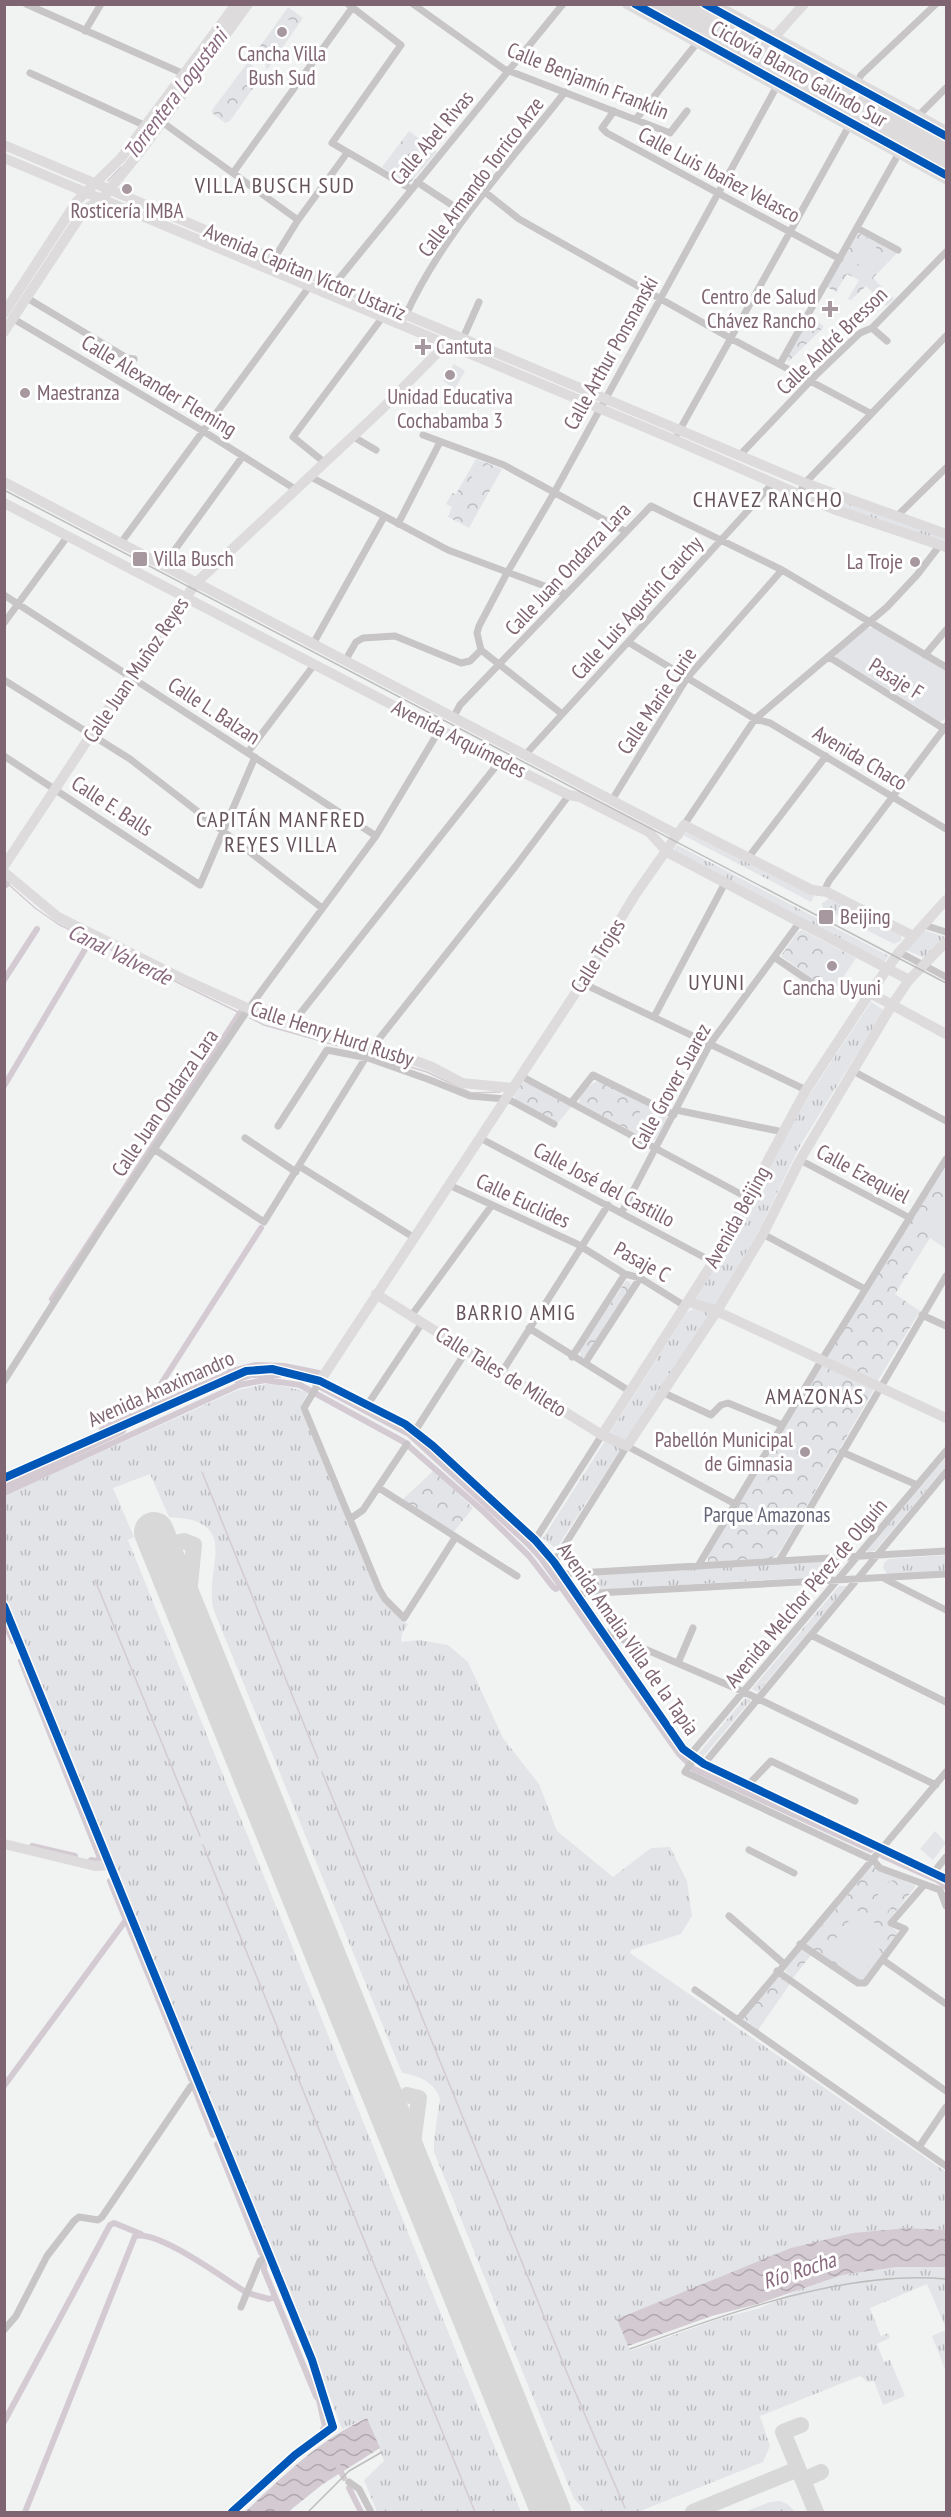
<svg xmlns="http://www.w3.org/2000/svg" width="951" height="2517" font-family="'PT Sans Narrow',sans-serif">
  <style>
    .grass { fill: url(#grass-tufts) }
    .forest { fill: url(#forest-crowns) }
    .pitch { fill: #e2e4e7 }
    .water { fill: url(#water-waves) }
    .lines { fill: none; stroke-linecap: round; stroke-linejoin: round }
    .stream { stroke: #d4cbd2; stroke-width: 1.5 }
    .canal { stroke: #d4cbd2; stroke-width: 6 }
    .taxiway { stroke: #d8d8d8; stroke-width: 16 }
    .runway { stroke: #d8d8d8; stroke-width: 40 }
    .street { stroke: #c7c5c6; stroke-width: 7 }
    .secondary { stroke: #dddbdc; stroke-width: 10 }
    .primary { stroke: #dddbdc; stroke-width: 10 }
    .highway { stroke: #dddbdc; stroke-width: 14 }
    .tram { stroke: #bebdbd; stroke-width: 1.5 }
    .cycleway-casing { stroke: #fff; stroke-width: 11 }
    .cycleway { stroke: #0057b8; stroke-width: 8 }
    .poi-dot { fill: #a7979f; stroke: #fff; stroke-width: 2 }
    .labels { text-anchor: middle; stroke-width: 6; stroke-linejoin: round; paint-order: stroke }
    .poi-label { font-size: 21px; fill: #7f6572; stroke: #fff }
    .street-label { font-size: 21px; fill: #7f6572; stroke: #fff }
    .park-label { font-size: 21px; fill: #646677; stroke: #fff }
    .water-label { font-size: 22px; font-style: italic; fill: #8a6b80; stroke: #fff }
    .neighbourhood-label { font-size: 22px; letter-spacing: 1.5px; fill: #65535c; stroke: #fff }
  </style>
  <defs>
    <pattern id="grass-tufts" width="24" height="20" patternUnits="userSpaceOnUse" patternTransform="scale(1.5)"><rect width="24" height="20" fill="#e2e4e7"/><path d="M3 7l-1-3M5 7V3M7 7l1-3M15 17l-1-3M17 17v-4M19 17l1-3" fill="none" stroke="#bcbcc0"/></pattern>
    <pattern id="forest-crowns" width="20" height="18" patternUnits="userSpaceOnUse" patternTransform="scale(1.5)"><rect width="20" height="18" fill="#e2e4e7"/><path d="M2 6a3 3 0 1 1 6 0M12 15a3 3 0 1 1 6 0" fill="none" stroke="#bcbcc0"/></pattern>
    <pattern id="water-waves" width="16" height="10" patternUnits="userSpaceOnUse" patternTransform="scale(1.5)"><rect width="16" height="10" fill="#d4cbd2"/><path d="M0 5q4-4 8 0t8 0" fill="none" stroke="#b1a8af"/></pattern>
  </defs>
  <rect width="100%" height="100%" fill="#f1f3f3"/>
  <!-- grass -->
  <path class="grass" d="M 637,5 L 643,5 L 774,76 L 775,80 Z
    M 787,83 L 946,170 L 946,174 L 783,84 Z
    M 860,91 L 946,138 L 946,141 L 862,95 Z
    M 811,490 L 946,537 L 946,543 L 840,507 L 809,494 Z
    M 686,830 L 814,896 L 811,902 L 683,835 Z
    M 677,845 L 889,956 L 883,963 L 673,851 Z
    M 830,898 L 900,934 L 902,940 L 894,944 L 823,908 L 822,903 Z
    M 924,930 L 945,937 L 924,958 L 906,950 Z
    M 871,1002 L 884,1010 L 801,1144 L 758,1232 L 715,1306 L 695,1300 L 810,1094 Z
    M 696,1308 L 711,1312 L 556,1549 L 543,1538 L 687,1312 Z
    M 270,1383 L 308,1392 L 300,1408 L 379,1596 L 402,1621 L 408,1624 L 402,1634 L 401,1642 L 419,1640 L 448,1645 L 468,1662 L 503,1738 L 539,1784 L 557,1831 L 613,1877 L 651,1848 L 670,1847 L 687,1881 L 692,1916 L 681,1934 L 631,1950 L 630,1953 L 946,2172 L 946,2230 L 908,2228 L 618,2319 L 630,2351 L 715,2320 L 760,2308 L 816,2282 L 842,2275 L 897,2267 L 946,2267 L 946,2329 L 927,2284 L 870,2308 L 881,2336 L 888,2333 L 890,2338 L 877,2344 L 884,2362 L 890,2360 L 905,2396 L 883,2405 L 874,2381 L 868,2382 L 860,2376 L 760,2416 L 770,2446 L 763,2462 L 638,2512 L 586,2512 L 574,2499 L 434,2152 L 434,2139 L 440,2099 C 434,2081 419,2076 402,2073 L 214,1611 C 202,1570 245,1520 169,1517 L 150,1474 L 113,1488 L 134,1537 L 128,1540 L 521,2512 L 377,2512 L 364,2480 L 384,2461 L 367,2418 L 342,2429 L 301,2321 L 5,1597 L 4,1496 L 238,1390 Z
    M 946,1457 L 946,1466 L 875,1551 L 868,1552 L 867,1550 Z
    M 946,1555 L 946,1571 L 888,1575 L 883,1568 L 884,1563 L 888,1559 Z
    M 837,1560 L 841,1563 L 842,1567 L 833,1576 L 598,1590 L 592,1582 L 596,1575 Z
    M 839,1586 L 847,1586 L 758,1692 L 752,1689 Z
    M 745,1698 L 751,1700 L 703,1757 L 698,1754 Z
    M 946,2330 L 946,2372 L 932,2336 Z
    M 780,2501 L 789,2505 L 795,2512 L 744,2512 L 770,2502 Z"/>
  <!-- forest -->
  <path class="forest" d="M 288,7 L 303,18 L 267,70 L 265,64 L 257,58 L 251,59 Z
    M 248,62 L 260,72 L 264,73 L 230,121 L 225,123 L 212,113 L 212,110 Z
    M 409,131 L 437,152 L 409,184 L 382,167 Z
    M 858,233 L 897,253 L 873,278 L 894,299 L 886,306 L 866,286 L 851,300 L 848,299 L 859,280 L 847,274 L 836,292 L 827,287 Z
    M 811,315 L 824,327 L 788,362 L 788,356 Z
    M 476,459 L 502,469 L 469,528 L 448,517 L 452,507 L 446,504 L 452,493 L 456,494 Z
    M 802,930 L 856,958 L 833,993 L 781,956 L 797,933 Z
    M 599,1081 L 666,1114 L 667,1119 L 655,1140 L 650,1141 L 579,1103 C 579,1095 591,1082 599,1081 Z
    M 522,1082 L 528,1083 L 572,1106 L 557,1124 L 516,1101 L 514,1095 Z
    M 946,1164 L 946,1249 L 930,1238 L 895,1294 L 920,1311 L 877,1382 L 827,1357 Z
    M 626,1281 L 629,1281 L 632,1287 L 586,1356 L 582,1357 L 579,1351 Z
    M 824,1366 L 872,1387 L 873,1391 L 793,1529 L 777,1555 L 771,1558 L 708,1562 L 708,1556 L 821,1367 Z
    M 434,1470 L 473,1508 L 453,1533 L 402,1500 Z
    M 872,1866 L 916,1886 L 888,1921 L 887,1924 L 897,1931 L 897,1935 L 863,1981 L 860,1981 L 809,1947 L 807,1943 Z
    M 801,1948 L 812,1954 L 793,1978 L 785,1971 L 784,1968 Z
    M 779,1976 L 790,1984 L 758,2030 L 744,2019 L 744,2016 Z"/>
  <!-- pitch -->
  <path class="pitch" d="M 283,16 L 297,25 L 281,48 L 267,38 Z
    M 396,153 L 417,168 L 409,179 L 388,164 Z
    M 864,241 L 877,248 L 866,269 L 853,261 Z
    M 454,364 L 465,371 L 455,389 L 443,381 Z
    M 478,464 L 493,471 L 483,493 L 468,486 Z
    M 866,628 L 875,628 L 946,670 L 946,718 L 940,722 L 836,657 L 836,653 Z
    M 831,951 L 846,961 L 833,981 L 818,971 Z
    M 644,1104 L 660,1113 L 647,1137 L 631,1129 Z
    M 946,1193 L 946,1243 L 924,1229 Z
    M 935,1831 L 946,1843 L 933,1860 L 920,1849 Z
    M 891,1880 L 905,1892 L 887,1912 L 873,1900 Z
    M 857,1910 L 890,1934 L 860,1976 L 826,1952 Z"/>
  <!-- water -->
  <path class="water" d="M 908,2228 L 946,2230 L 946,2267 L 897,2267 L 842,2275 L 758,2304 L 712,2316 L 628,2346 L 617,2319 L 791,2248 L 853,2233 Z
    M 367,2418 L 380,2448 L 323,2484 L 288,2512 L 245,2512 C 282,2477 320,2439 367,2418 Z"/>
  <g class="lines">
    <!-- stream -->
    <path class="stream" d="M 108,181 L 121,167
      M 7,883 L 35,908 L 58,924 L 240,1013
      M 250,1018 L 264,1025 L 364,1053
      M 371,1055 L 427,1072 L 471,1093 L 500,1092
      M 202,1472 L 318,1759
      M 95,1580 L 200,1836
      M 322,1772 L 570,2380 L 625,2508
      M 203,1845 L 475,2512"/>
    <!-- canal -->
    <path class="canal" d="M 6,885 L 7,883
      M 4,980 L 37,929
      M 4,1086 L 90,941
      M 52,1299 L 240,1013
      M 236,1380 L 251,1375 L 279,1375
      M 315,1384 L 409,1434 L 528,1544 L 540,1557 L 679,1754 L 694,1769 L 871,1850
      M 145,1409 L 261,1228
      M 102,1429 L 224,1373 L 256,1365 L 284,1366 L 319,1373
      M 4,1487 L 123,1431
      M 4,1493 L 239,1385 L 265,1380 L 300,1385 L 404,1442 L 483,1511 L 529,1556 L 553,1587 L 556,1589 L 561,1586
      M 4,1622 L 13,1641
      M 21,1661 L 100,1858 L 97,1861 L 91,1860
      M 32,1846 L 75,1856
      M 883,1856 L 937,1880 L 946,1887
      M 110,1881 L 191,2079
      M 4,2086 L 126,1920
      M 195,2090 L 213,2135
      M 217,2144 L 261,2253
      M 264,2264 L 264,2270 L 316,2396 L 319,2400 L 325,2427 L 323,2429
      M 251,2294 L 269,2299 L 275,2297
      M 4,2422 L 110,2225 L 114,2223 L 141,2234
      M 338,2466 L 344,2478
      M 349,2488 L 361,2512
      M 25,2512 L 135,2236 C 158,2230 222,2277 244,2291"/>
    <!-- taxiway -->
    <path class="taxiway" d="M 179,1542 L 184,1541 L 194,1545 L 187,1614
      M 407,2095 L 419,2098 L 410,2166
      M 801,2425 L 783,2432 L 816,2512
      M 803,2480 L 821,2472
      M 547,2503 L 553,2512
      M 693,2512 L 798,2469"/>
    <!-- runway -->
    <path class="runway" d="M 154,1532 L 551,2512"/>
    <!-- street -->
    <path class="street" d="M 26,4 L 184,74
      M 348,4 L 401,45 L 332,143 L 411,189
      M 413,4 L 504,69 L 670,133 L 687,111
      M 85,31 L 101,4
      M 30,73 L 146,126
      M 851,96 L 861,75 L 936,4
      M 614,111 L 602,128 L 607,133 L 840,259
      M 919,115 L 946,88
      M 636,119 L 697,43
      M 162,122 L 298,220
      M 233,173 L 352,8
      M 417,182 L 467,215
      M 485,192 L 519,219 L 730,338 L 870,413
      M 857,228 L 898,250
      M 272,262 L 298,220 L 347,153
      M 333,286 L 563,4
      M 27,298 L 127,358 L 134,359
      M 405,317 C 440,237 511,161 565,92
      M 12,318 L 203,431 L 295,489
      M 872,328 L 887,341
      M 463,338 L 479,302
      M 780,364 L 899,153
      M 678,433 L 849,126
      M 423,435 L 504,465 L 625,531
      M 352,436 L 376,450
      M 740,455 L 816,375 L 860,333 L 872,328 L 946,252
      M 324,462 L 293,437 L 382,318
      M 309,476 L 448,550 L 566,594
      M 799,494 L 805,483 L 946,336
      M 896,517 L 946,468
      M 398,524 L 440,442
      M 120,544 L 309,287
      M 163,566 L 243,456
      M 4,595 L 376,836
      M 4,623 L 67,537
      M 628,642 L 755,719 L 770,723 L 946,829
      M 313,644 L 384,517
      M 481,650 L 477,633 L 479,626 L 507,573 L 554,493 L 784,73
      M 481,650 L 562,714
      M 925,655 L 946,630
      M 829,657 L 946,730
      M 345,661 L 356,642 L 363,638 L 395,636 L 461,663 L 470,661 L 481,650
      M 4,680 L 130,759 L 322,908
      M 453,718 L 460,705 L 651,506 L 782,570 L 946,667
      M 248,752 L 314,665
      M 525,755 L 773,483
      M 4,756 L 200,885 L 255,757
      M 612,800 L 687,678 L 782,570
      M 684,825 L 755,719 L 887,607 L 917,575 L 940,545
      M 748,858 L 826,756
      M 824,891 L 829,881 L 946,726
      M 924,925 L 946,932
      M 899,952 L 946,977
      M 774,957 L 827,993
      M 582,983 L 806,1090
      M 654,1017 L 725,883
      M 291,1025 L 500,761
      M 853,1071 L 946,1121
      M 521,1076 L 748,1198
      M 506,1098 L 554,1124
      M 571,1103 L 593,1075 L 674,1115
      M 676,1110 L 783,1132
      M 278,1126 L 327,1050 L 368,1058 L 430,1080 L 470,1096 L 505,1099
      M 245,1138 L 296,1172
      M 480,1138 L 713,1262
      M 154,1149 L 264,1222 L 371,1049 L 515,867 L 569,795
      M 800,1160 L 910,1218
      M 299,1166 L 413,1237
      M 449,1185 L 577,1244 L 625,1274 L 640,1278 L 685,1306
      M 622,1212 L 710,1044 L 799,923
      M 763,1234 L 865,1289
      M 922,1315 L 946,1326
      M 411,1316 L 492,1205
      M 529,1328 L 631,1392
      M 572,1357 L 625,1274
      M 585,1363 L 640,1278
      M 502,1372 L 608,1205
      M 4,1381 L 102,1227 L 249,1008 L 376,836 L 440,729
      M 664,1393 L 711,1415 L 721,1405 L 728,1403 L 782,1425
      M 368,1404 L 422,1323
      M 415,1431 L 467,1350
      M 842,1452 L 917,1485
      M 379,1488 L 517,1576
      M 350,1519 L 363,1510 L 407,1444
      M 455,1538 L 404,1618 L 385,1599 L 379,1589 L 304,1408 L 320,1381 L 368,1404 L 415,1431 L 535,1540 L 578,1594 L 598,1629 L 683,1749 L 704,1764 L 946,1879
      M 535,1540 L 602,1435
      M 779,1561 L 946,1276
      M 554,1562 L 627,1446 L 735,1504
      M 698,1566 L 821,1361 L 946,1159
      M 562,1574 L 946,1551
      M 885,1579 L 946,1610
      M 578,1594 L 946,1574
      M 601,1630 L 744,1692 L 936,1785
      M 811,1635 L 946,1702
      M 678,1663 L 693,1628
      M 690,1755 L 946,1451
      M 694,1758 L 685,1772 L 873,1860 L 880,1868 L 940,1890 L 946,1906
      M 704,1764 L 946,1472
      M 748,1785 L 771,1761 L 855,1801
      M 749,1850 L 794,1873
      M 110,1865 L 312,2360 L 333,2427 L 295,2455 L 232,2512
      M 934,1872 L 946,1857
      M 729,1916 L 783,1963
      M 800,1944 L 858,1983 L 865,1983 L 905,1929 L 891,1923 L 924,1885
      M 883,1960 L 946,2004
      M 777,1971 L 946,2091
      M 695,1990 L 946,2166
      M 738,2020 L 946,1772
      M 919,2147 L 946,2107
      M 241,2307 L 260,2261 L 269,2254
      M 4,2330 L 16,2316 L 47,2256 L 74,2221 L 79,2217 L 98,2220 L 102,2217 L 191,2086 L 198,2081
      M 349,2482 L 359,2489 L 371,2512"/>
    <!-- secondary -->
    <path class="secondary" d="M 627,4 L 946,179
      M 714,4 L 946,131
      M 770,42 L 804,4
      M 4,313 L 77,201 L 121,158 L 236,4
      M 4,332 L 85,209 L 101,200 L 143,148 L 248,4
      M 4,482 L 678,835
      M 4,503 L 500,761 L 569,795 L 580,797 L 649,832 L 667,852 L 909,980
      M 4,866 L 130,676 L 196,583 L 381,410 L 446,344
      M 4,872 L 58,917 L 183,979 L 269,1018 L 413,1060 L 432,1067 L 462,1083 L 512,1088
      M 376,1294 L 602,1435 L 627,1446 L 717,1311 L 763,1234 L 800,1160 L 892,1005
      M 688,1302 L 712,1309 L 946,1418
      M 602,1435 L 713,1262 L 806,1090 L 870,993
      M 4,1478 L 246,1371 L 272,1369 L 320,1381 L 582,983 L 635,895 L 684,825 L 812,890 L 827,892 L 913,936
      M 4,1606 L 110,1865 L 95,1866 L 4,1844"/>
    <!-- primary -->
    <path class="primary" d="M 4,145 L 805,483 L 946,534
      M 4,158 L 675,440 L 833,509 L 946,547
      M 946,900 L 899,952 L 870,993 L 946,1034
      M 892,1005 L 909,980 L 946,942"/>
    <!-- highway -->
    <path class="highway" d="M 657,4 L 946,163
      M 683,4 L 946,149"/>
    <!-- tram -->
    <path class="tram" d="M 4,490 L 946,983
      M 630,2349 C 723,2315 846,2269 946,2279
      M 308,2512 L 349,2471 L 382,2452"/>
    <defs>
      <path id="cycleway" d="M 635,4 L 946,175
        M 705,4 L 946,136
        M 4,1478 L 246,1371 L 272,1369 L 320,1381 L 405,1424 L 433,1446 L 535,1540 L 554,1562 L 683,1749 L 704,1764 L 946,1879
        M 4,1606 L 312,2360 L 333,2427 L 295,2455 L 232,2512"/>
    </defs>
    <!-- cycleway casing -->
    <use href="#cycleway" class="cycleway-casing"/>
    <!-- cycleway -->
    <use href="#cycleway" class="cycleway"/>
  </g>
  <!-- markers -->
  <g class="poi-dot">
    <circle cx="282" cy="32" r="6"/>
    <circle cx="127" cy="189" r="6"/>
    <path d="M827 300h6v6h6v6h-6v6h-6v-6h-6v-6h6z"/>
    <path d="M420 338h6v6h6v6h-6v6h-6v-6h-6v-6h6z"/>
    <circle cx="450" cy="375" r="6"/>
    <circle cx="25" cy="393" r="6"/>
    <rect x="132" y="551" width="16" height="16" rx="3"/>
    <circle cx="915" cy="562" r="6"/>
    <rect x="818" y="909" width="16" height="16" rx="3"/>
    <circle cx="832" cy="966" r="6"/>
    <circle cx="805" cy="1452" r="6"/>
  </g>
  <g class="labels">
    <!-- poi labels -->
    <g class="poi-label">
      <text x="282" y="61">Cancha Villa<tspan x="282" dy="24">Bush Sud</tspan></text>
      <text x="127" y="218">Rosticería IMBA</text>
      <text x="816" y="304" text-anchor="end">Centro de Salud<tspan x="816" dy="24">Chávez Rancho</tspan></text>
      <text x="436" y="354" text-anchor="start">Cantuta</text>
      <text x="37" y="400" text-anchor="start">Maestranza</text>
      <text x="450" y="404">Unidad Educativa<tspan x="450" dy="24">Cochabamba 3</tspan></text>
      <text x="154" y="566" text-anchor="start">Villa Busch</text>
      <text x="903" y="569" text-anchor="end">La Troje</text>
      <text x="840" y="924" text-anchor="start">Beijing</text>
      <text x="832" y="995">Cancha Uyuni</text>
      <text x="793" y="1447" text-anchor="end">Pabellón Municipal<tspan x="793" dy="24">de Gimnasia</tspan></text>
    </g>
    <!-- street labels -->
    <g class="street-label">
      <text transform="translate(799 74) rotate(29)" y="7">Ciclovía Blanco Galindo Sur</text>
      <text transform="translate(588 81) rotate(22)" y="7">Calle Benjamín Franklin</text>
      <text transform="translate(432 138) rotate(-50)" y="7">Calle Abel Rivas</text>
      <text transform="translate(719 175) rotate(28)" y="7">Calle Luis Ibañez Velasco</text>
      <text transform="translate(481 177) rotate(-53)" y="7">Calle Armando Torrico Arze</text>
      <text transform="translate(305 272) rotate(23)" y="7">Avenida Capitan Víctor Ustariz</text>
      <text transform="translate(832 341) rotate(-44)" y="7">Calle André Bresson</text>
      <text transform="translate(611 353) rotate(-61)" y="7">Calle Arthur Ponsnanski</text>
      <text transform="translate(159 386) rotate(31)" y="7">Calle Alexander Fleming</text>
      <text transform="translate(568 569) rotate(-47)" y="7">Calle Juan Ondarza Lara</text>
      <text transform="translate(637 608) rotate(-48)" y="7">Calle Luis Agustín Cauchy</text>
      <text transform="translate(136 670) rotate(-56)" y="7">Calle Juan Muñoz Reyes</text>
      <text transform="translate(896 679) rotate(32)" y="7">Pasaje F</text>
      <text transform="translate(657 701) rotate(-56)" y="7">Calle Marie Curie</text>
      <text transform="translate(214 711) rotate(33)" y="7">Calle L. Balzan</text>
      <text transform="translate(459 739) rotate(27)" y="7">Avenida Arquímedes</text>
      <text transform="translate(860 758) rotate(31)" y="7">Avenida Chaco</text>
      <text transform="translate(112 806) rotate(33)" y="7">Calle E. Balls</text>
      <text transform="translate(598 956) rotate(-58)" y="7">Calle Trojes</text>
      <text transform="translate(332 1034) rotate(18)" y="7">Calle Henry Hurd Rusby</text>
      <text transform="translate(671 1087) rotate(-61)" y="7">Calle Grover Suarez</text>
      <text transform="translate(165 1103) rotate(-56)" y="7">Calle Juan Ondarza Lara</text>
      <text transform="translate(863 1174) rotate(28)" y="7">Calle Ezequiel</text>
      <text transform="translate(604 1185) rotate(28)" y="7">Calle José del Castillo</text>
      <text transform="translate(523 1201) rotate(25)" y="7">Calle Euclides</text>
      <text transform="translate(737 1217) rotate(-61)" y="7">Avenida Beijing</text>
      <text transform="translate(642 1262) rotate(29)" y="7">Pasaje C</text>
      <text transform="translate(501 1372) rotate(32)" y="7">Calle Tales de Mileto</text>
      <text transform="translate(161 1389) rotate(-24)" y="7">Avenida Anaximandro</text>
      <text transform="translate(806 1593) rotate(-50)" y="7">Avenida Melchor Pérez de Olguín</text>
      <text transform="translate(628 1639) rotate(55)" y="7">Avenida Amalia Villa de la Tapia</text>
    </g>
    <!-- park labels -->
    <g class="park-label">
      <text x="767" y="1522">Parque Amazonas</text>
    </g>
    <!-- water labels -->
    <g class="water-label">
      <text transform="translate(175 94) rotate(-53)" y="8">Torrentera Logustani</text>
      <text transform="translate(120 954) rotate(26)" y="8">Canal Valverde</text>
      <text transform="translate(799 2270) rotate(-18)" y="8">Río Rocha</text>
    </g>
    <!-- neighbourhood labels -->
    <g class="neighbourhood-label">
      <text x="275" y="193">VILLA BUSCH SUD</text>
      <text x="768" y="507">CHAVEZ RANCHO</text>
      <text x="281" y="827">CAPITÁN MANFRED<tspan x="281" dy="25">REYES VILLA</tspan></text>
      <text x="717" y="990">UYUNI</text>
      <text x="516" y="1320">BARRIO AMIG</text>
      <text x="815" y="1404">AMAZONAS</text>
    </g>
  </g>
  <!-- border -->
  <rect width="951" height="2517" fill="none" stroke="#7f6572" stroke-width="12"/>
</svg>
